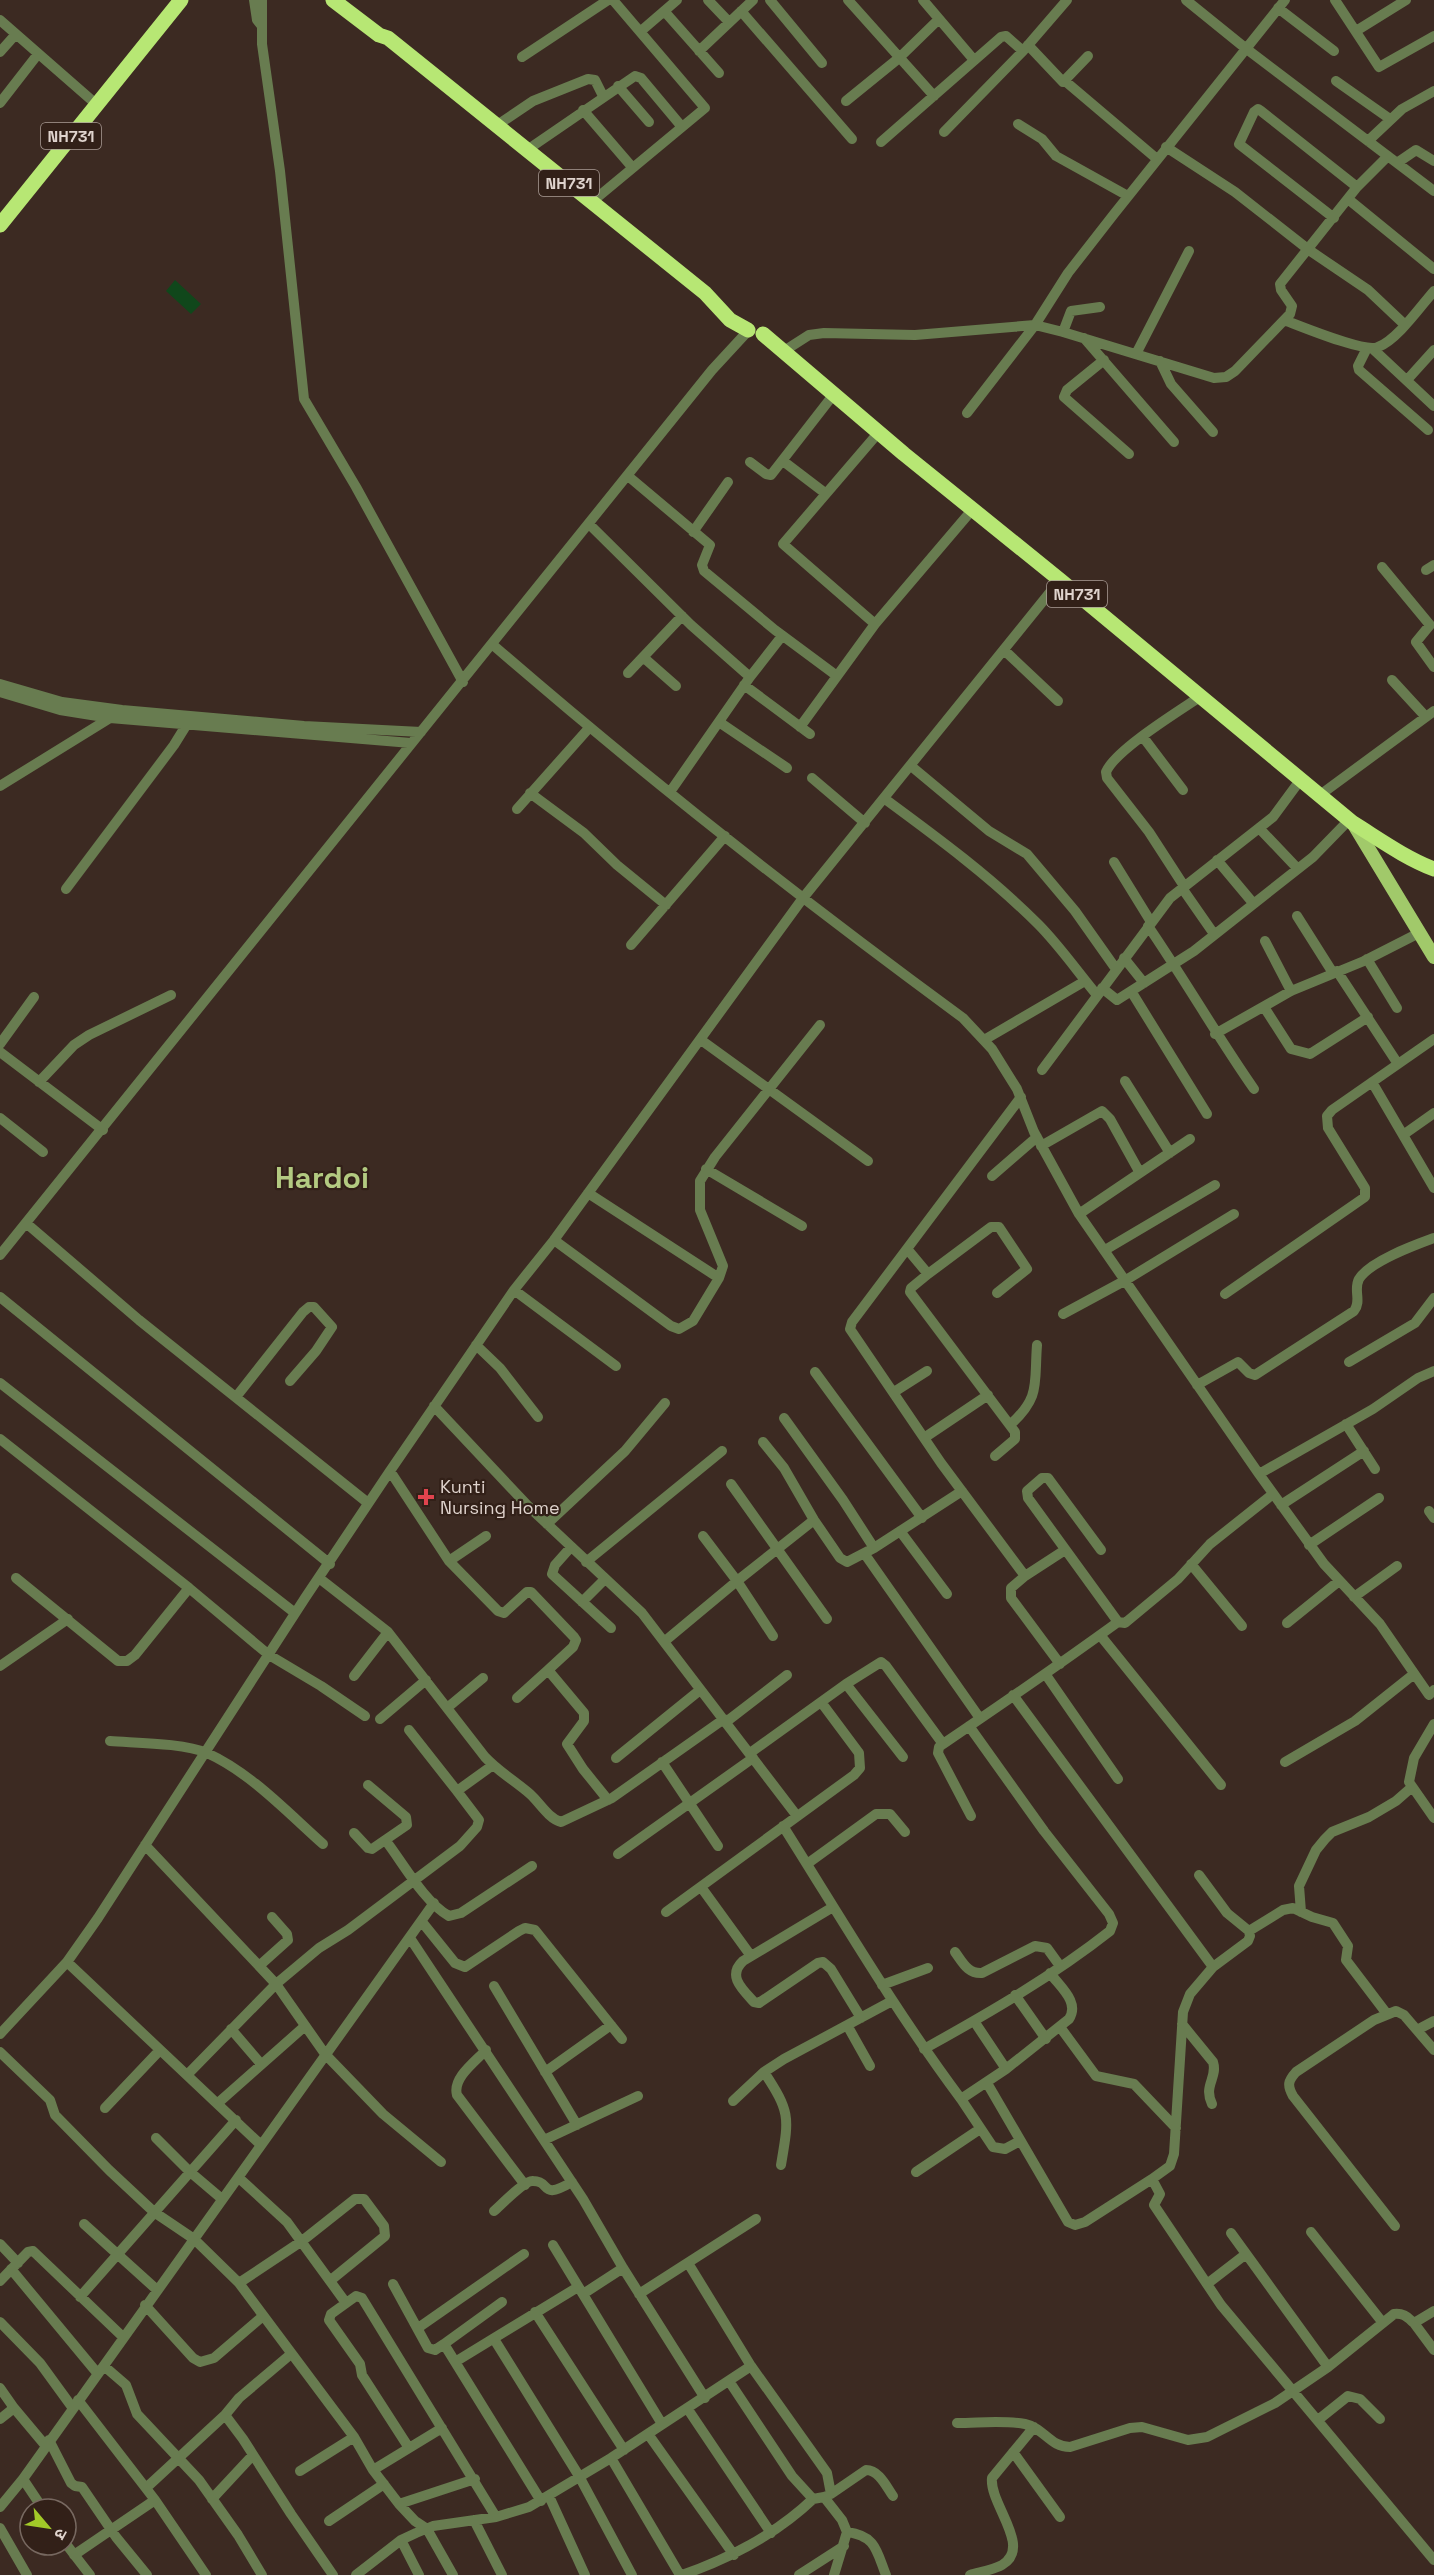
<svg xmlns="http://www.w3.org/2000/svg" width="1434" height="2575" font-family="'Space Grotesk','Noto Sans Devanagari',sans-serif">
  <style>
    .green { fill: #10471b }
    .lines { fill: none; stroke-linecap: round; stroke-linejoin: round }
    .minor { stroke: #687c50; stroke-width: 10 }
    .major { stroke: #a1c96a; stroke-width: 14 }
    .highway { stroke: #b7e774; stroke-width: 15 }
    .health-dot { fill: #e0444e; stroke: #322018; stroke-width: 2 }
    .labels { text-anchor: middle; stroke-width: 4.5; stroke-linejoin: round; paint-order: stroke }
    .shield { fill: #322018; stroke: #ab9d97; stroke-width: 1.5 }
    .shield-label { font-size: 16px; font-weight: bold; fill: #dfd3cd }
    .poi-label { font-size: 18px; fill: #dfd3cd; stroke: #322018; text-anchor: start }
    .town-label { font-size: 30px; font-weight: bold; fill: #b3ca81; stroke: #322018 }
  </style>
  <rect width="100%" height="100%" fill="#3c2a22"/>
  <!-- green -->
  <path class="green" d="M 175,280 L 201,304 L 191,314 L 166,291 Z"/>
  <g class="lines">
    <!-- minor -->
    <path class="minor" d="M 254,0 L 257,20 L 261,25
      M 262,0 L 262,44 L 280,171 L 304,399 L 356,487 L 463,682
      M 708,0 L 729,22
      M 770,0 L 822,63
      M 848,0 L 934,96
      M 923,0 L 974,60
      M 1186,0 L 1244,47 L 1434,191
      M 1335,0 L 1379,67 L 1434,36
      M 1278,8 L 1334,51
      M 741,11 L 852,139
      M 665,12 L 719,73
      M 0,20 L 96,104
      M 641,31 L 677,0
      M 1356,31 L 1406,0
      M 1028,45 L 1063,82 L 1088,56
      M 699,51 L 753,0
      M 0,52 L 16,34
      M 522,57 L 608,0
      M 1065,81 L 1157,159
      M 1336,81 L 1390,119
      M 618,86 L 649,122
      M 846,101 L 899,58 L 939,19
      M 0,103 L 38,54
      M 583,110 L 632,167
      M 1018,124 L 1042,139 L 1056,156 L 1128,196
      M 496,126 L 533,101 L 588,79 L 595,80 L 603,96
      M 944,132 L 1023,51 L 1067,0
      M 1368,141 L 1402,109 L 1434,91
      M 881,142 L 1001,37 L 1006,36 L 1023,51
      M 1166,147 L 1235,192 L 1309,250 L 1368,290 L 1404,324
      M 527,150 L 635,76 L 641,78 L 682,127
      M 1397,163 L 1416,150 L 1434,161
      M 1348,199 L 1434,269
      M 593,201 L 705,108 L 613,0
      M 1334,218 L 1239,144 L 1254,112 L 1258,109 L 1261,111 L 1357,187
      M 1284,320 C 1300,326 1365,353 1378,347 C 1397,340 1420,307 1434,291
      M 1063,332 L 1071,311 L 1100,307
      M 1084,338 L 1174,442
      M 1367,348 L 1358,366 L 1359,370 L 1428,430
      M 1373,349 L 1434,406
      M 784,351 L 809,335 L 824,333 L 915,335 L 1035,325 L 1063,332 L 1214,378 L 1226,377 L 1235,371 L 1290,314 L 1292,306 L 1281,290 L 1280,284 L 1357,187 L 1388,156
      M 1136,354 L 1189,251
      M 1104,360 L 1067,390 L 1064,397 L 1129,454
      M 1160,361 L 1171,384 L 1213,432
      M 1407,380 L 1434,350
      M 967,413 L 1035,325 L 1068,273 L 1114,214 L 1285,0
      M 783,461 L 825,493
      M 750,462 L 766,474 L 771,475 L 834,394
      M 628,476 L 710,545 L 702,565 L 704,571 L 775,630 L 837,676
      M 590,525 L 691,625 L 750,677
      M 693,532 L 728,482
      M 1382,567 L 1430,625 L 1416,642 L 1434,667
      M 1426,570 L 1434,565
      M 875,624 L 783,544 L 879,432
      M 493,645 C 644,776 802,900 963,1018 L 992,1049 L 1017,1089 L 1034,1132 L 1079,1214 L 1259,1474 L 1324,1564 L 1380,1624 L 1429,1695 L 1434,1690
      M 1004,650 L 1058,701
      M 643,657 L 676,686
      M 628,673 L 682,616
      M 1392,680 L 1426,717
      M 0,684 L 62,702 L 122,710 L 304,726 L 421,732
      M 744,685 L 810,734
      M 0,692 L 60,710 L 110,718 L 411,743
      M 719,722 L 787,768
      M 800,727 L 875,624 L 972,510
      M 1143,737 L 1183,790
      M 911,766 L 989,831 L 1027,854 L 1075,911 L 1116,969
      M 812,778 L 865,823
      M 0,786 L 110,718
      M 670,792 L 750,677 L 782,636
      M 530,793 L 584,833 L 617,865 L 666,905
      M 1320,795 L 1434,711
      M 885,799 C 938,838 991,877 1038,924 C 1059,945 1077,971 1097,995
      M 517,809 L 589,728
      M 1259,828 L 1298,869
      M 1217,860 L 1253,903
      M 1114,862 L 1151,922
      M 1184,886 L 1149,832 L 1107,778 L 1106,772 C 1115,750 1179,711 1201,696
      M 1182,888 L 1214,934
      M 66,889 L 174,745 L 187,724
      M 1297,916 L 1333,973
      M 1148,926 C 1185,980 1217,1036 1254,1089
      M 1265,941 L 1291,991
      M 631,945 L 725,836
      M 1124,958 L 1144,983
      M 1367,959 L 1397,1008
      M 1337,971 L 1398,1064
      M 1102,988 L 1117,1000 L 1194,951 L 1313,857 L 1349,820
      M 1131,991 L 1207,1114
      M 1264,1007 L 1291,1049 L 1310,1054 L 1368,1017
      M 1215,1034 L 1291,991 L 1364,961 L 1419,933
      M 701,1040 L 868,1161
      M 984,1040 L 1085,981
      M 0,1044 L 34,997
      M 0,1052 L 103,1130
      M 1042,1070 L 1170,898 L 1273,817 L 1301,779
      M 1125,1081 L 1170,1153
      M 39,1082 L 74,1045 L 89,1035 L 171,995
      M 1372,1082 L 1434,1188
      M 1021,1097 L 852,1322 L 850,1329 L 941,1463 L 1025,1576 L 1011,1588 L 1011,1598 L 1060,1664
      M 0,1118 L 43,1152
      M 1403,1135 L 1434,1113
      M 1041,1146 L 1102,1111 L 1110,1119 L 1140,1173
      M 706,1169 L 802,1226
      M 992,1176 L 1037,1137
      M 588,1193 L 719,1278
      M 1079,1214 L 1190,1139
      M 26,1223 L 139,1320 L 368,1503
      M 554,1240 L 671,1326 L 679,1329 L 693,1321 L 719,1278 L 723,1266 L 700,1210 L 700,1181 L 715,1157 L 820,1025
      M 908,1250 L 928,1274 L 991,1227 L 999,1227 L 1027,1269 L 997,1293
      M 1105,1250 L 1215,1185
      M 0,1255 L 712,370 L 748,331
      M 928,1274 L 911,1288 L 910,1292 L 1015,1432 L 1015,1439 L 995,1456
      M 514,1290 L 616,1366
      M 1225,1294 L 1365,1197 L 1365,1188 L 1328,1128 L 1327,1116 L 1332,1110 L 1434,1039
      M 0,1297 L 330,1564
      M 1063,1314 L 1126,1280 L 1234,1214
      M 476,1345 L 500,1368 L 538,1417
      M 1349,1362 L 1415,1323 L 1434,1298
      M 815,1372 L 922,1518
      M 0,1383 L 295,1613
      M 1197,1385 L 1238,1362 L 1249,1373 L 1255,1375 L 1354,1311 C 1362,1301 1353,1290 1359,1279 C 1370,1261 1415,1245 1434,1238
      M 894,1392 L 927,1371
      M 236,1397 L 303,1312 L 309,1307 L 314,1307 L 332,1327 L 316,1351 L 290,1381
      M 434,1406 L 528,1506 L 642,1613 L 797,1816
      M 784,1418 L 843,1500 L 874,1548
      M 1346,1424 L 1375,1469
      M 1010,1425 C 1041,1397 1034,1384 1037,1345
      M 924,1438 L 988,1395
      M 0,1439 L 189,1588 L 269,1655 L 321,1686 L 365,1716
      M 763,1442 L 784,1468 L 814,1520 L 840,1558 L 847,1562 L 874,1548 L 962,1491
      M 390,1471 L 449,1561 L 498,1611 L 504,1613 L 527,1592 L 531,1592 L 574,1637 L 576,1640 L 573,1647 L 548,1670 L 584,1713 L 584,1721 L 567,1744 L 583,1769 L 608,1800
      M 1259,1474 L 1373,1409 L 1418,1378 L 1434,1371
      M 731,1484 L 827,1619
      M 1281,1505 L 1364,1451
      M 1429,1511 L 1434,1518
      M 547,1524 L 625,1451 L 665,1403
      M 900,1531 L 947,1594
      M 1309,1545 L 1379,1498
      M 571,1547 L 555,1565 L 552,1574 L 611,1628
      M 1101,1550 L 1048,1478 L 1042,1478 L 1027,1491 L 1028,1498 L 1118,1622
      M 864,1553 L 979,1717
      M 449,1561 L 486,1536
      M 586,1562 L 722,1451
      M 1191,1564 L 1242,1626
      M 1025,1576 L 1065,1550
      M 16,1578 L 118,1661 L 127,1661 L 135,1655 L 189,1588
      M 319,1578 L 388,1632 L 485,1757 C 499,1772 515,1781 530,1794 C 540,1803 548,1818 561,1822 L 612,1798 L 724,1719
      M 1354,1597 L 1397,1566
      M 582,1602 L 605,1579
      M 1287,1623 L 1339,1581
      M 1100,1635 L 1221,1785
      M 773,1636 L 737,1581 L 814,1520
      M 665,1641 L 737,1581 L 703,1536
      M 0,1666 L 68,1619
      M 1046,1675 L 1118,1779
      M 354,1676 L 388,1632
      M 846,1684 L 903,1757
      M 1013,1695 L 1213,1967 L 1248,1941 L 1250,1936 L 1249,1931 L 1283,1910 L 1293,1908 L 1312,1917 L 1333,1923 L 1348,1946 L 1346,1960 L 1387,2014
      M 517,1698 L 548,1670
      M 447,1708 L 483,1678
      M 380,1719 L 426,1680
      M 726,1722 L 787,1675
      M 1434,1724 L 1414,1758 L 1409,1782 L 1434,1818
      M 409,1730 L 457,1791 L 493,1765
      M 110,1741 C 136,1743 184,1743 207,1753 C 251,1773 287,1812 323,1844
      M 943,1744 L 939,1747 L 938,1753 L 971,1816
      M 750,1753 L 846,1684 L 881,1662 L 886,1666 L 943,1744 C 1002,1704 1060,1664 1118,1622 L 1125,1623 L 1178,1579 L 1210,1544 L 1273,1494
      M 616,1758 L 700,1690
      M 662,1762 L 718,1846
      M 1285,1762 L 1355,1721 L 1414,1674
      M 783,1826 C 841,1918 896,2012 961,2099 L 1006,2069 L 1069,2019 C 1080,2002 1060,1987 1050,1973
      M 354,1833 L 368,1848 L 372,1849 L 407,1825 L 406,1817 L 368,1785
      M 386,1841 C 403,1863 425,1903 449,1916 L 461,1913 L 532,1866
      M 145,1845 L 276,1984 L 325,2054 L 383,2114 L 441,2162
      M 618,1854 L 753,1758
      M 807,1864 L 876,1814 L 890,1814 L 905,1832
      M 1199,1875 L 1227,1913 L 1249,1931
      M 701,1887 L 751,1956
      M 833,1907 L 743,1961 C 727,1976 742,1989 754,2002 L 759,2003 L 818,1963 L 823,1962 L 831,1969 L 861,2018
      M 666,1912 L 854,1775 L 860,1768 L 859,1753 L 821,1702
      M 1301,1912 L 1299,1886 L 1316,1850 L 1325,1839 L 1332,1832 L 1369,1817 L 1396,1801 L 1412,1787
      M 422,1922 L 455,1963 L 465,1967 L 519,1931 L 525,1928 L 535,1930 L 622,2039
      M 410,1938 L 583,2199 L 623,2268 L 705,2398
      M 955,1952 C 963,1963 968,1974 982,1973 L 1035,1946 L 1047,1948 L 1060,1966
      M 67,1962 L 261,2145
      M 259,1966 L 288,1940 L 287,1934 L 272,1917
      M 1213,1967 L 1190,1994 L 1183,2012 L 1174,2154 L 1170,2166 L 1152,2179 L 1160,2194 L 1154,2205 L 1221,2305 L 1434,2560
      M 882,1985 L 928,1968
      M 494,1986 L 577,2125
      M 1015,1995 L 1046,2039
      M 974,2021 L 1006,2069
      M 1182,2024 L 1213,2062 C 1218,2078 1203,2085 1212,2104
      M 847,2025 L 870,2066
      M 1060,2027 L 1096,2076 L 1134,2084 L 1176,2128
      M 231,2029 L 261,2064
      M 1417,2030 L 1434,2021
      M 0,2034 L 67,1962 L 98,1918 L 305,1598 L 390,1471 L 514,1290 L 554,1240 L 803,898 L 1060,580
      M 924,2049 C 987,2014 1053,1976 1110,1931 L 1113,1923 L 1109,1914 L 1044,1831 L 969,1726
      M 486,2050 C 476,2061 452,2078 457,2095 L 525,2185
      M 0,2052 L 50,2100 L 55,2115 L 109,2170 L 154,2212 L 194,2239 L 239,2283 L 354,2437 L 373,2470 L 399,2504 L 415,2521 L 427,2529 L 453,2575
      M 545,2072 L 611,2025
      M 764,2072 C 791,2113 789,2117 781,2165
      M 187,2075 L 276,1984 L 319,1948 L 348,1930 L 460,1846 L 477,1827 L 479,1820 L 457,1791
      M 987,2083 L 1068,2222 L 1075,2225 L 1085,2222 L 1152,2179
      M 961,2099 L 993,2147 L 1005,2149 L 1020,2141
      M 733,2101 L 764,2072 L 784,2059 L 892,2001
      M 218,2103 L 305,2026
      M 105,2108 L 160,2050
      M 156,2138 L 189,2171 L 222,2199
      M 544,2140 L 638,2096
      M 916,2172 L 980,2129
      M 239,2178 L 287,2222 L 346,2303
      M 494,2211 C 501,2205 525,2180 533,2181 C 552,2181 539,2201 572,2182
      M 84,2224 L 156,2289
      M 1395,2226 L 1293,2096 C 1287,2085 1288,2081 1296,2072 L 1374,2020 L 1396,2011 L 1404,2015 L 1434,2050
      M 1311,2232 L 1383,2323
      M 1231,2233 L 1328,2367
      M 0,2244 L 18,2263
      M 553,2245 L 662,2424
      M 688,2263 L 751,2366 L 827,2473 L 831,2494 L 824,2497
      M 11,2269 L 98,2374
      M 0,2281 L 28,2252 L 33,2251 L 123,2337
      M 239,2283 L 302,2241 L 355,2199 L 364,2199 L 384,2226 L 385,2236 L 331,2280
      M 393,2284 L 428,2348 L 435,2350 L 444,2344 L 541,2501
      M 1207,2284 L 1246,2254
      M 583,2294 L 623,2268
      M 639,2294 L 756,2219
      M 80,2297 L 236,2120
      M 145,2305 L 193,2358 L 200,2362 L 214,2358 L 263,2316
      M 1434,2311 L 1414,2323 L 1434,2350
      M 535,2312 L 624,2450
      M 0,2322 L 40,2363 L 72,2407
      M 418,2328 L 524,2254
      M 494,2339 L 579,2476 L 632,2575
      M 444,2344 L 502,2302
      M 291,2354 L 239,2398 L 225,2415 L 243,2439 L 291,2514 L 333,2575
      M 455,2362 L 578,2287
      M 104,2366 L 126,2385 L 137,2414 L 199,2480 L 238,2535 L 262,2575
      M 729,2381 L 792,2476 L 813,2499 L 824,2497 L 842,2520 L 847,2532 L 834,2575
      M 0,2388 L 14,2408 L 45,2445
      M 78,2400 L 155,2500 L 206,2575
      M 687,2408 L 771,2533
      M 0,2419 L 14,2408
      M 1318,2420 L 1348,2396 L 1360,2399 L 1380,2419
      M 957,2423 C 979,2423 1003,2420 1025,2424 C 1044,2428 1050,2447 1070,2447 L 1130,2428 L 1142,2427 L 1188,2440 L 1207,2437 L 1275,2403 L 1328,2367 L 1394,2314 C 1404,2313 1407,2317 1414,2323
      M 648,2434 L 734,2555
      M 49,2440 L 71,2483 L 75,2486 L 82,2487 L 116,2537 L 147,2575
      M 409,2448 L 362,2375 L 360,2364 L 329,2320 L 331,2314 L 356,2296 L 362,2298 L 496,2517
      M 1013,2452 L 1060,2517
      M 611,2458 L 680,2575
      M 373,2470 L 442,2428
      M 300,2471 L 354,2437
      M 23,2479 L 43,2509
      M 146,2488 L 225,2415
      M 831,2494 L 866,2470 C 879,2470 886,2486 893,2496
      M 549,2496 L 585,2575
      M 212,2499 L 253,2455
      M 399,2504 L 475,2479
      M 0,2507 L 23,2479 L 434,1903
      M 474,2520 L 502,2575
      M 329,2521 L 384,2484
      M 0,2528 L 27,2575
      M 847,2532 C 876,2536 876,2550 886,2575
      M 401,2540 L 419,2575
      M 66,2544 L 90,2575
      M 74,2555 L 155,2500
      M 356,2575 L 401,2540 L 416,2533 L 433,2526 L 496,2517 L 529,2507 L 611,2458 L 751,2366
      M 682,2575 C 731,2558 775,2535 813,2499
      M 799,2575 L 844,2546
      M 970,2575 C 980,2572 993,2570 1002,2565 C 1033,2547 989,2504 992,2478 L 1034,2427"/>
    <!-- major -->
    <path class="major" d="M 1353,823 L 1434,957"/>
    <!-- highway -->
    <path class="highway" d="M 333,0 L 379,35 L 388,38 L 705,293 L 730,320 L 748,330
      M 0,225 L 181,0
      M 763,334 L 904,454 L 1060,580 L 1353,823 C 1379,839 1405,858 1434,869"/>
  </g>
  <!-- markers -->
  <path class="health-dot" d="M423 1488h6v6h6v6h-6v6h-6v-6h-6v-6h6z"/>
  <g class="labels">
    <!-- shield labels -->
    <g class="shield">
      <rect x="41" y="123" width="60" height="26" rx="4.5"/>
      <rect x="539" y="170" width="60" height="26" rx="4.5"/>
      <rect x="1047" y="581" width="60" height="26" rx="4.5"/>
    </g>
    <g class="shield-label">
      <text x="71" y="142">NH731</text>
      <text x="569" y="189">NH731</text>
      <text x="1077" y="600">NH731</text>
    </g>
    <!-- poi labels -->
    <g class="poi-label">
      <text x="440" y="1493">Kunti<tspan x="440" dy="21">Nursing Home</tspan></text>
    </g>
    <!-- town labels -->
    <g class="town-label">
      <text x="322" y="1188">Hardoi</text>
    </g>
  </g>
  <!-- north arrow -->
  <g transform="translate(48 2527) rotate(119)"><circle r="28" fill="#322018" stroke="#776860" stroke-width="1.5"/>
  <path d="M0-4.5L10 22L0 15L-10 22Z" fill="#a2c928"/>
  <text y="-9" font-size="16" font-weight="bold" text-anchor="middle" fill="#dfd3cd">उ</text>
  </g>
</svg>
